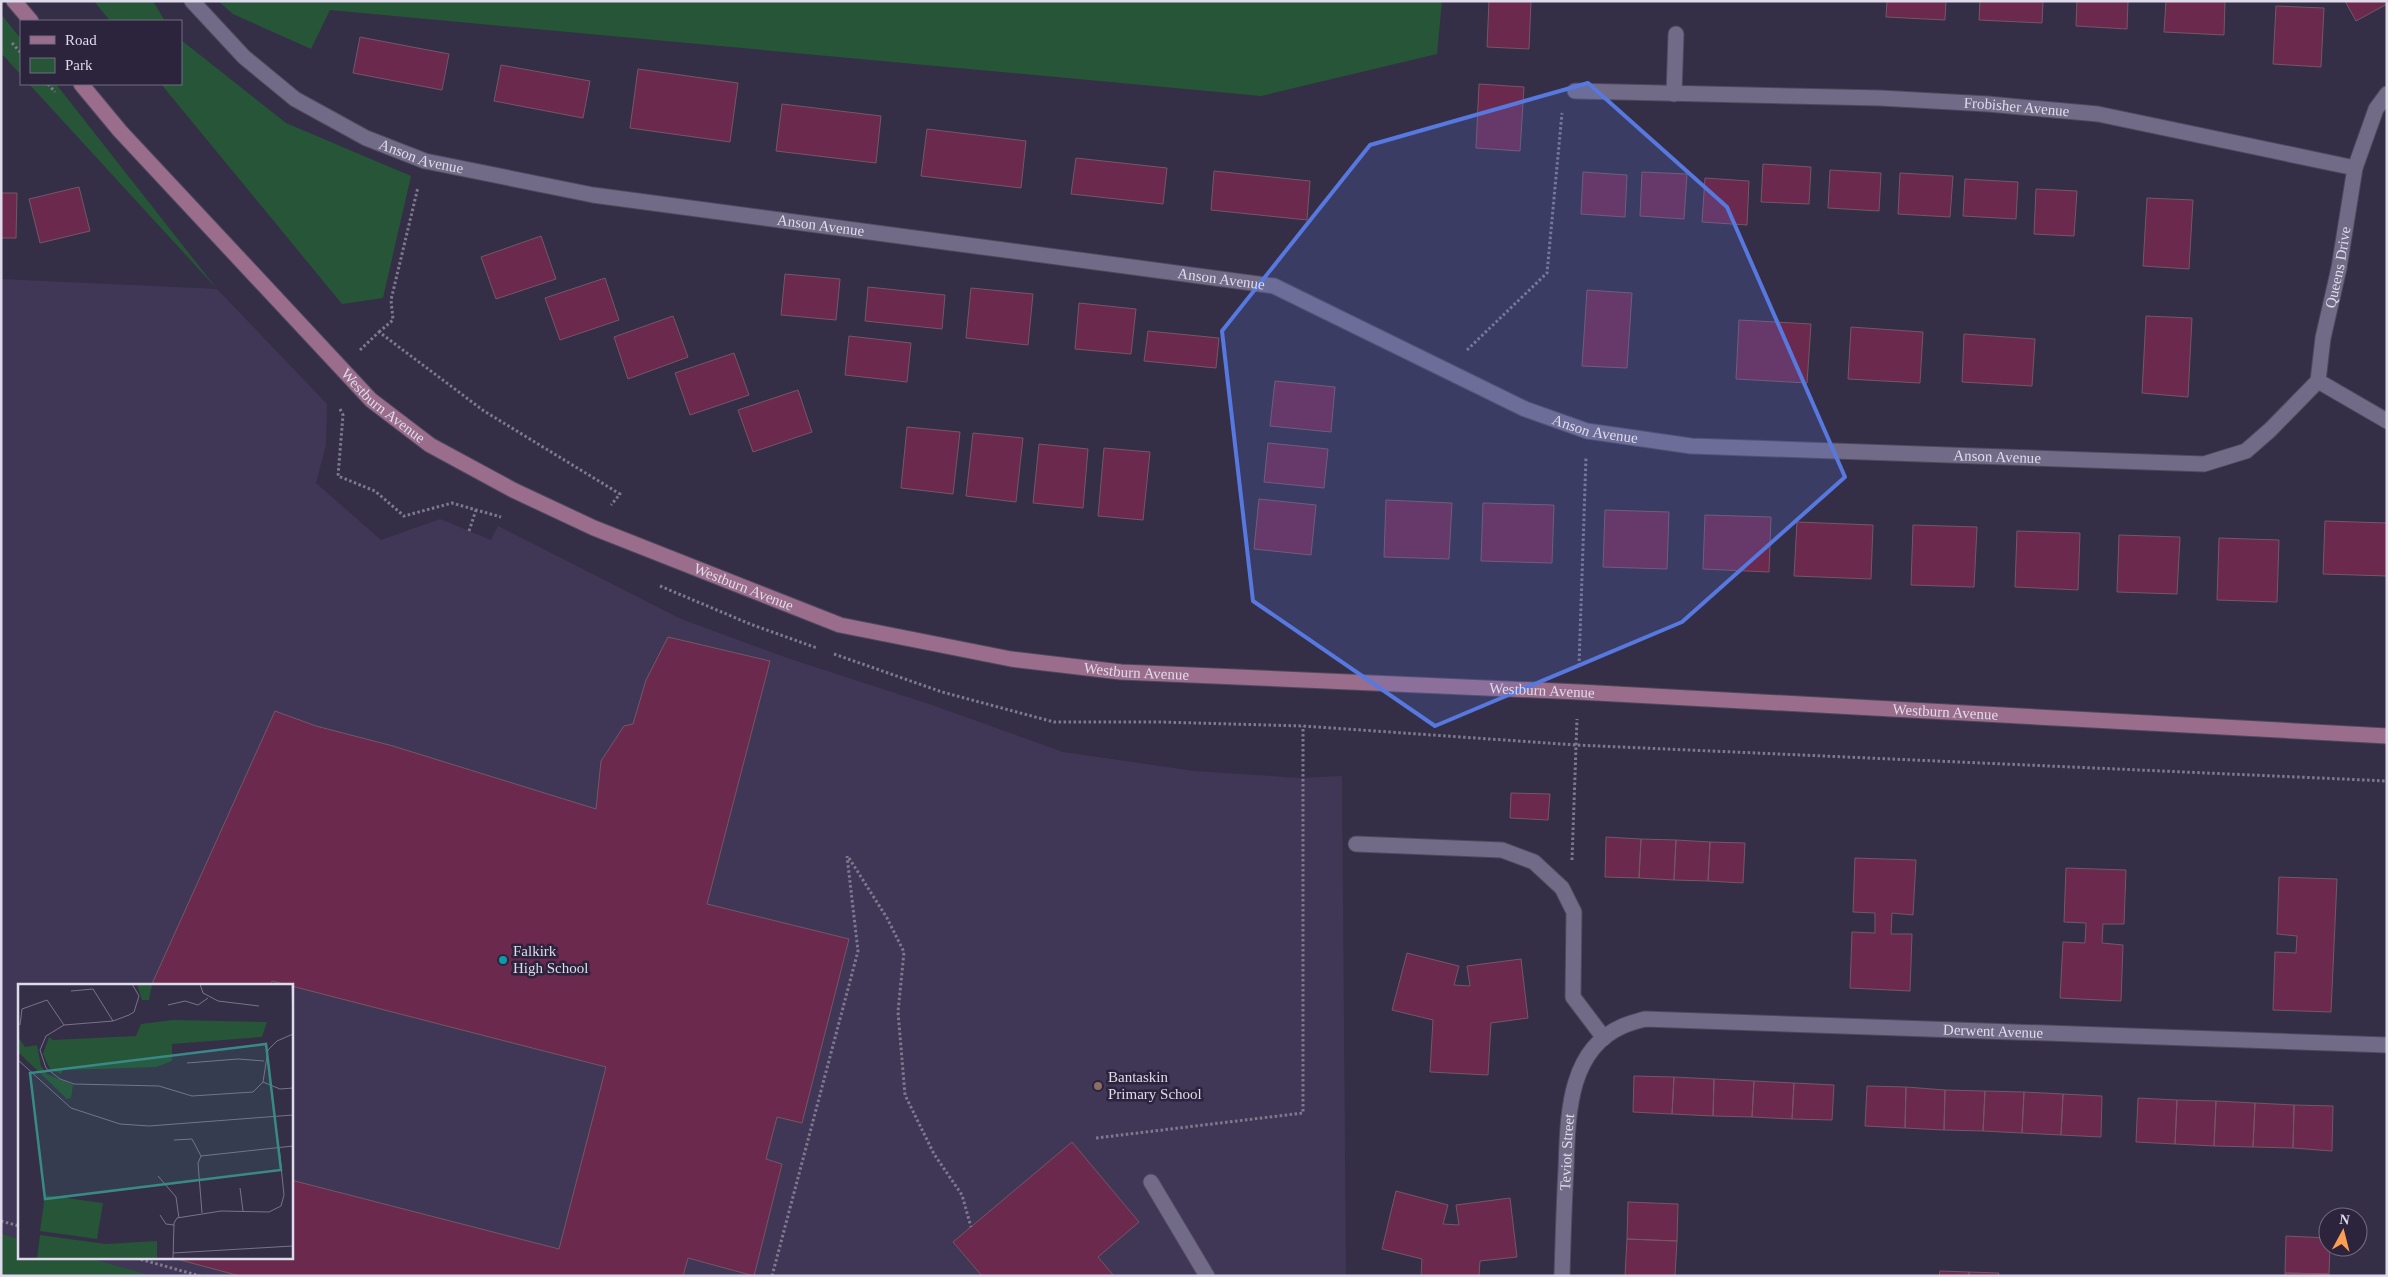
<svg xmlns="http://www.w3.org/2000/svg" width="2388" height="1277" font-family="Georgia,serif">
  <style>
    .built { fill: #403756; fill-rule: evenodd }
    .green { fill: #265538 }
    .building { fill: #6c294e; stroke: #745765 }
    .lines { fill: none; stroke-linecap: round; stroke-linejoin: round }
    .lane-casing { stroke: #4f495e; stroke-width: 17 }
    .street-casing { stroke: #4f495e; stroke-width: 17 }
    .secondary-casing { stroke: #4f495e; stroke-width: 17 }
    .path { stroke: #7f798e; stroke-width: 3; stroke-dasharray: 2.5 2.5; stroke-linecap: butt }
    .lane { stroke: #726b87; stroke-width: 15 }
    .street { stroke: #726b87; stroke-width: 15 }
    .secondary { stroke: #9b6d8d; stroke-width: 15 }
    .marked { fill: #5778de; fill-opacity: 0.2; stroke: #5778de; stroke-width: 4; stroke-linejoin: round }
    .culture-dot { fill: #0f9aa8; stroke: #2b243c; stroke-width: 2 }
    .education-dot { fill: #8d6e63; stroke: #2b243c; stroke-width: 2 }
    .labels { text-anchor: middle; stroke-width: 5; stroke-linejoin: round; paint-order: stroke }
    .street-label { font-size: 15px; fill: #dfdbeb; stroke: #2b243c }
    .poi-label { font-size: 15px; fill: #dfdbeb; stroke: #2b243c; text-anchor: start }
    .inset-road { fill: none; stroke: #797389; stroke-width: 1 }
    .view { fill: #398a87; fill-opacity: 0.15; stroke: #398a87; stroke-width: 2.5 }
    .inset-edge { fill: none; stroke: #dfdbeb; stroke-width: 2.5 }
  </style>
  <rect width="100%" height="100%" fill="#352e47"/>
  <!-- built -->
  <path class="built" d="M 1,279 L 217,289 L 327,404 L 326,445 L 316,483 L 381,540 L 440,519 L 491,540 L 498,526 L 681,619 L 790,659 L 932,705 L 1063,752 L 1194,771 L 1302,778 L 1342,776 L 1346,1276 L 1,1276 ZM 19,986 L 291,986 L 291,1258 L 19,1258 Z"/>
  <!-- green -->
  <path class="green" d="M 94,1 L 153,1 L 165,21 L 110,21 Z
    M 218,1 L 1442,1 L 1437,54 L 1261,96 L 330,10 L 311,49 L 233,14 Z
    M 1,14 L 21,39 L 21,75 L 1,53 Z
    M 181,40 L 286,123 L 411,176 L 383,298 L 342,304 L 161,84 L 181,84 Z
    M 29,84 L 56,84 L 217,289 Z
    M 2,1234 L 19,1239 L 19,1258 L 89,1258 L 152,1276 L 1,1276 Z"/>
  <!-- building -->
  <path class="building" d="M 1489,1 L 1531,1 L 1529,49 L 1487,47 Z
    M 1887,1 L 1946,1 L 1945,20 L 1886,17 Z
    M 1980,1 L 2043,1 L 2042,23 L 1979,20 Z
    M 2077,1 L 2128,1 L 2127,29 L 2076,26 Z
    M 2166,1 L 2225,1 L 2224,35 L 2164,32 Z
    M 2345,1 L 2387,1 L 2387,4 L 2356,21 Z
    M 2276,6 L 2324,8 L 2321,67 L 2273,64 Z
    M 360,37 L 449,54 L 442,90 L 353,73 Z
    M 501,65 L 590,81 L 583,118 L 494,101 Z
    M 638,69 L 738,83 L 730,142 L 630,128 Z
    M 1479,84 L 1524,87 L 1520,151 L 1476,148 Z
    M 782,104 L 881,116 L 876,163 L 776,151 Z
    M 927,129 L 1026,141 L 1021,188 L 921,176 Z
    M 1076,158 L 1167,168 L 1163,204 L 1071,194 Z
    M 1763,164 L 1811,167 L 1809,204 L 1761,202 Z
    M 1830,170 L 1881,173 L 1879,211 L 1828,208 Z
    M 1214,171 L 1310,181 L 1307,220 L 1211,210 Z
    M 1583,172 L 1627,175 L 1625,217 L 1581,214 Z
    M 1642,172 L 1687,174 L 1684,219 L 1640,216 Z
    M 1900,173 L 1953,176 L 1950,217 L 1898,214 Z
    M 1705,178 L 1749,181 L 1747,225 L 1702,222 Z
    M 1965,179 L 2018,182 L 2016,219 L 1963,216 Z
    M 79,187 L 90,231 L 40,243 L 29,199 Z
    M 2036,189 L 2077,191 L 2074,236 L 2034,234 Z
    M 1,193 L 17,193 L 16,238 L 1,238 Z
    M 2147,198 L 2193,200 L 2189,269 L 2143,266 Z
    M 541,236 L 556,279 L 496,299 L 481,257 Z
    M 785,274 L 840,279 L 836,320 L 781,315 Z
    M 605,278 L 619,320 L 560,340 L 545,298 Z
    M 868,287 L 945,295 L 942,329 L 865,321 Z
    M 971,288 L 1033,294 L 1028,345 L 966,338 Z
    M 1587,290 L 1632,293 L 1627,368 L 1582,366 Z
    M 1079,303 L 1136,309 L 1131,354 L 1075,349 Z
    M 673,316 L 688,357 L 628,379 L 614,337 Z
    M 2146,316 L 2192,318 L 2188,397 L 2142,393 Z
    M 1739,320 L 1811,324 L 1807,383 L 1736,379 Z
    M 1851,327 L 1923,332 L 1920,383 L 1848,379 Z
    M 1148,331 L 1219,338 L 1216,368 L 1144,361 Z
    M 1964,334 L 2035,339 L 2032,386 L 1962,382 Z
    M 849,336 L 911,343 L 907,382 L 845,375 Z
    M 734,353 L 749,395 L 690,415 L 675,373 Z
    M 1275,381 L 1335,387 L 1331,432 L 1270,426 Z
    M 798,390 L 812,432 L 753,452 L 738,410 Z
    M 907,427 L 960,432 L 953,494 L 901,488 Z
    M 973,433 L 1023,438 L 1016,502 L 966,496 Z
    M 1268,443 L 1328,449 L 1324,488 L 1264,482 Z
    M 1039,444 L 1088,449 L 1083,508 L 1033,503 Z
    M 1104,448 L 1150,452 L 1143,520 L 1098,516 Z
    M 1259,499 L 1316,505 L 1311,555 L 1254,549 Z
    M 1386,500 L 1452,503 L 1449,559 L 1384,557 Z
    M 1483,503 L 1554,505 L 1552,563 L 1481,561 Z
    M 1605,510 L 1669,512 L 1667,569 L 1603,567 Z
    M 1705,515 L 1771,517 L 1769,572 L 1703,569 Z
    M 2325,521 L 2387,523 L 2387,576 L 2323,574 Z
    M 1797,522 L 1873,525 L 1871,579 L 1794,576 Z
    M 1913,525 L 1977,527 L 1974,587 L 1911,585 Z
    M 2017,531 L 2080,533 L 2078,590 L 2015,587 Z
    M 2119,535 L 2180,537 L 2177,594 L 2117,592 Z
    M 2219,538 L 2279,540 L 2277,602 L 2217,600 Z
    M 668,637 L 770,661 L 707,904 L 849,939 L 802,1123 L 777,1117 L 766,1159 L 782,1164 L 754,1276 L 688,1258 L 683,1276 L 240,1276 L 173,1258 L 291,1258 L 291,1180 L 559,1249 L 606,1067 L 272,981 L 269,986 L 151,986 L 275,711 L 316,726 L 393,746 L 596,809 L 601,761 L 624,726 L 633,724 L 646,680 Z
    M 1511,793 L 1550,794 L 1548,820 L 1510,818 Z
    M 1606,837 L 1641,839 L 1639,878 L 1605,877 Z
    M 1641,839 L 1676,840 L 1674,880 L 1639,878 Z
    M 1676,840 L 1710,842 L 1708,881 L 1674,880 Z
    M 1710,842 L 1745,843 L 1743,883 L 1708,881 Z
    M 1855,858 L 1916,860 L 1913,915 L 1892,913 L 1891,934 L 1912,934 L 1910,991 L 1850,988 L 1852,932 L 1875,933 L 1875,913 L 1853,912 Z
    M 2066,868 L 2126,870 L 2124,924 L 2103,924 L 2102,943 L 2123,945 L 2121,1001 L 2060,998 L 2063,942 L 2085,943 L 2086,923 L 2064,922 Z
    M 2279,877 L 2337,879 L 2331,1012 L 2273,1010 L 2275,952 L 2296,953 L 2297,936 L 2277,934 Z
    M 1407,953 L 1459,966 L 1454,985 L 1470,986 L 1467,966 L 1521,959 L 1528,1018 L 1491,1023 L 1488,1075 L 1430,1072 L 1433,1020 L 1392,1010 Z
    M 1634,1076 L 1674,1077 L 1672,1114 L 1633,1112 Z
    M 1674,1077 L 1714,1079 L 1713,1116 L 1672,1114 Z
    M 1714,1079 L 1754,1081 L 1752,1117 L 1713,1116 Z
    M 1754,1081 L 1794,1083 L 1792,1119 L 1752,1117 Z
    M 1794,1083 L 1834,1085 L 1832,1120 L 1792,1119 Z
    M 1867,1086 L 1906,1087 L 1905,1128 L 1865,1126 Z
    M 1906,1087 L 1945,1090 L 1944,1130 L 1905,1128 Z
    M 1945,1090 L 1985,1091 L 1983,1131 L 1944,1130 Z
    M 1985,1091 L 2024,1092 L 2022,1133 L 1983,1131 Z
    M 2024,1092 L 2063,1094 L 2061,1135 L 2022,1133 Z
    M 2063,1094 L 2102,1096 L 2101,1137 L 2061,1135 Z
    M 2138,1098 L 2177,1100 L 2175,1144 L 2136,1142 Z
    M 2177,1100 L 2216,1101 L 2214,1146 L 2175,1144 Z
    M 2216,1101 L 2255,1103 L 2253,1147 L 2214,1146 Z
    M 2255,1103 L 2294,1105 L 2293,1148 L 2253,1147 Z
    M 2294,1105 L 2333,1106 L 2332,1151 L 2293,1148 Z
    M 1072,1142 L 1139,1222 L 1098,1257 L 1114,1276 L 982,1276 L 953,1242 Z
    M 1396,1191 L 1448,1205 L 1443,1224 L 1459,1225 L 1456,1205 L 1510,1198 L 1517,1257 L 1480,1261 L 1479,1276 L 1421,1276 L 1422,1259 L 1382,1249 Z
    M 1628,1202 L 1678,1204 L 1677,1241 L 1627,1239 Z
    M 2286,1236 L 2328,1238 L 2328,1247 L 2330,1247 L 2329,1274 L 2285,1273 Z
    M 1627,1239 L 1677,1241 L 1675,1276 L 1625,1276 Z
    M 1940,1271 L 1969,1272 L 1969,1276 L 1939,1276 Z
    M 1969,1272 L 1999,1273 L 1998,1276 L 1969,1276 Z
    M 2285,1273 L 2329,1274 L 2329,1276 L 2285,1276 Z"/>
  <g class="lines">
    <defs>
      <path id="lane" d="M 1356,844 L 1502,850 L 1534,862 L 1562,888 L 1574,912 L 1573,997 L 1604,1038
        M 1151,1182 L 1207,1276"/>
      <g id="street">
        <path id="s1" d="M 192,1 L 244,57 L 295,99 L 366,138 L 425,161 L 593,195 L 1274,286 L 1525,409 L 1587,431 L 1691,446 L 2204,464 L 2246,451 L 2270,430 L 2318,381 L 2323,338 L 2339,268 L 2355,168 L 2376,109 L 2387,94"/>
        <path id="s2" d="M 1575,91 L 1880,98 L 1988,104 L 2098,114 L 2355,168"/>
        <path d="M 1674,94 L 1676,34"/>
        <path d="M 2318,381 L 2387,421"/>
        <path id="s3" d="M 1562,1276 C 1563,1240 1564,1205 1566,1169 C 1568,1118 1567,1050 1623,1026 C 1630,1023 1638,1021 1645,1019 L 2387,1045"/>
      </g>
      <g id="secondary">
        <path d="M 14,1 L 31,21"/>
        <path id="s4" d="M 81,84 L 120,131 L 371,400 L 430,445 L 513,490 L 594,528 L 840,625 L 1011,659 L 1121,672 L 1579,692 L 2387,736"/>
      </g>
    </defs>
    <!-- lane casing -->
    <use href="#lane" class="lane-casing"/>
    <!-- street casing -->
    <use href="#street" class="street-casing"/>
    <!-- secondary casing -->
    <use href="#secondary" class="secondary-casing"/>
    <!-- path -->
    <path class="path" d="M 12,43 L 21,53
      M 48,84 L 55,92
      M 379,332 L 393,320 L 391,300 L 418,187
      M 360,350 L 379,332 L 484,411 L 620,494 L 611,505
      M 1467,350 L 1547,273 L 1562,113
      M 340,409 L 343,415 L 338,476 L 375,491 L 404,516 L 452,503 L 501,517
      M 469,531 L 476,510
      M 660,586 L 750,624 L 817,648
      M 834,654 L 942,692 L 1054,722 L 1160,722 L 1303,726 L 1576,745 L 2387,781
      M 1579,666 L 1586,457
      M 849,858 L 887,918 L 904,952 L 898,1012 L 905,1095 L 934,1154 L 962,1195 L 971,1227
      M 1572,860 L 1577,719
      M 1096,1138 L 1303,1113 L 1303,726
      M 1,1221 L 19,1226
      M 136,1258 L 200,1276
      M 772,1276 L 858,951 L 847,856"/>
    <!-- lane -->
    <use href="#lane" class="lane"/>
    <!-- street -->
    <use href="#street" class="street"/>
    <!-- secondary -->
    <use href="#secondary" class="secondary"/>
  </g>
  <!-- marked area -->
  <path class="marked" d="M 1588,83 L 1727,207 L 1845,477 L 1682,622 L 1435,726 L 1253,601 L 1222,331 L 1370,145 Z"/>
  <!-- markers -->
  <circle class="culture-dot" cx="503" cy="960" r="5"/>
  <circle class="education-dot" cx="1098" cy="1086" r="5"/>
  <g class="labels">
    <!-- street labels -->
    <g class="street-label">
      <text dy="5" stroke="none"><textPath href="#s2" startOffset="442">Frobisher Avenue</textPath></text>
      <text dy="5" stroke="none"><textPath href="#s1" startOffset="282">Anson Avenue</textPath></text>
      <text dy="5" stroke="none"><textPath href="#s1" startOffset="688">Anson Avenue</textPath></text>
      <text dy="5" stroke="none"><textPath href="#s1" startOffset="2369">Queens Drive</textPath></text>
      <text dy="5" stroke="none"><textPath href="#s1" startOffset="1092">Anson Avenue</textPath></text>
      <text dy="5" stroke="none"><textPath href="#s4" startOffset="442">Westburn Avenue</textPath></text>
      <text dy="5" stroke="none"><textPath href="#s1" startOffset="1498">Anson Avenue</textPath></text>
      <text dy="5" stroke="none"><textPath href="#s1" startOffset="1902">Anson Avenue</textPath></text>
      <text dy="5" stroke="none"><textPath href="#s4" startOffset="848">Westburn Avenue</textPath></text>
      <text dy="5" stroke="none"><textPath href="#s4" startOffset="1252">Westburn Avenue</textPath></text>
      <text dy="5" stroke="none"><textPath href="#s4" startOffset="1658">Westburn Avenue</textPath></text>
      <text dy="5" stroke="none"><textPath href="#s4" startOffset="2062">Westburn Avenue</textPath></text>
      <text dy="5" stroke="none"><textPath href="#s3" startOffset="642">Derwent Avenue</textPath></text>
      <text dy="5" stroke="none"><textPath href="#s3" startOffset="124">Teviot Street</textPath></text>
    </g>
    <!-- poi labels -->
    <g class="poi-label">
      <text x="513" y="956">Falkirk<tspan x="513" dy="17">High School</tspan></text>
      <text x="1108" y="1082">Bantaskin<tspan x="1108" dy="17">Primary School</tspan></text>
    </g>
  </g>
  <!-- overview -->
  <g transform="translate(18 984)">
    <rect width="275" height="275" fill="#352e47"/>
    <path d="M 119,0 L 134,0 L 131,16 L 124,16 ZM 155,36 L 249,38 L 244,53 L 154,60 L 154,77 L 138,83 L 45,86 L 43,90 L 32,85 L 25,70 L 31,53 L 35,56 L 118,52 L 123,40 ZM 0,53 L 7,63 L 19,61 L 23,82 L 29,90 L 55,101 L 53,114 L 49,115 L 0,68 ZM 27,211 L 85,219 L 79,255 L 22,247 ZM 22,251 L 88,260 L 139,257 L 139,275 L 19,275 Z" fill="#265538"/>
    <path class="inset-road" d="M 114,0 L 121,12 L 116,28 L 111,31 L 95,37 L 46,41 L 28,52 L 22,66 L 28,84 L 42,95 L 56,100 L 141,102 L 174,112 L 235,108 L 245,98 L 250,66 L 259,57 L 275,50M 182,0 L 185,9 L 200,17 L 241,22M 274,0 L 275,42M 53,7 L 75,5 L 95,37M 150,21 L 167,17 L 180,21 L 190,14M 2,41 L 4,25 L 29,16 L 46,41M 0,76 L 53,124 L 102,140 L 131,142 L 275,131M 169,79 L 220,75 L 246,77M 245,98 L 262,105 L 275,104M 156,156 L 174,155 L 183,172M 183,172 L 275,162M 183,172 L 180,179 L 184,229M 140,192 L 158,213 L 161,234M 222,204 L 225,227M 142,231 L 148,240 L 156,241M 155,269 L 275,262M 155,275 L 156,239 L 159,234 L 203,227 L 251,228 L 263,222 L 266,211 L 261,163"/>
    <path class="view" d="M 248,60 L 263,186 L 27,215 L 12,89 Z"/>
    <rect width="275" height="275" class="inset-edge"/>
  </g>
  <!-- border -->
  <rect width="2388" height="1277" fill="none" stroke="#dfdbeb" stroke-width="5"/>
  <!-- legend -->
  <rect x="20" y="20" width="162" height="65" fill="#2b243c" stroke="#736d82"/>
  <rect x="30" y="36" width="25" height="8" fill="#9b6d8d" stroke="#736d82"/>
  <text x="65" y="45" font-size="15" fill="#dfdbeb">Road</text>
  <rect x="30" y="58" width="25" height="15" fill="#265538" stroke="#736d82"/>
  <text x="65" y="70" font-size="15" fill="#dfdbeb">Park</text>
  <!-- north arrow -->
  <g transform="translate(2343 1232) rotate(7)"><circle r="24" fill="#2b243c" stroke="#736d82"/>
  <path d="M0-4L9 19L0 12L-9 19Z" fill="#fc9d53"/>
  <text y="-8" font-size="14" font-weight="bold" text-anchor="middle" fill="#dfdbeb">N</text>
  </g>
</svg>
